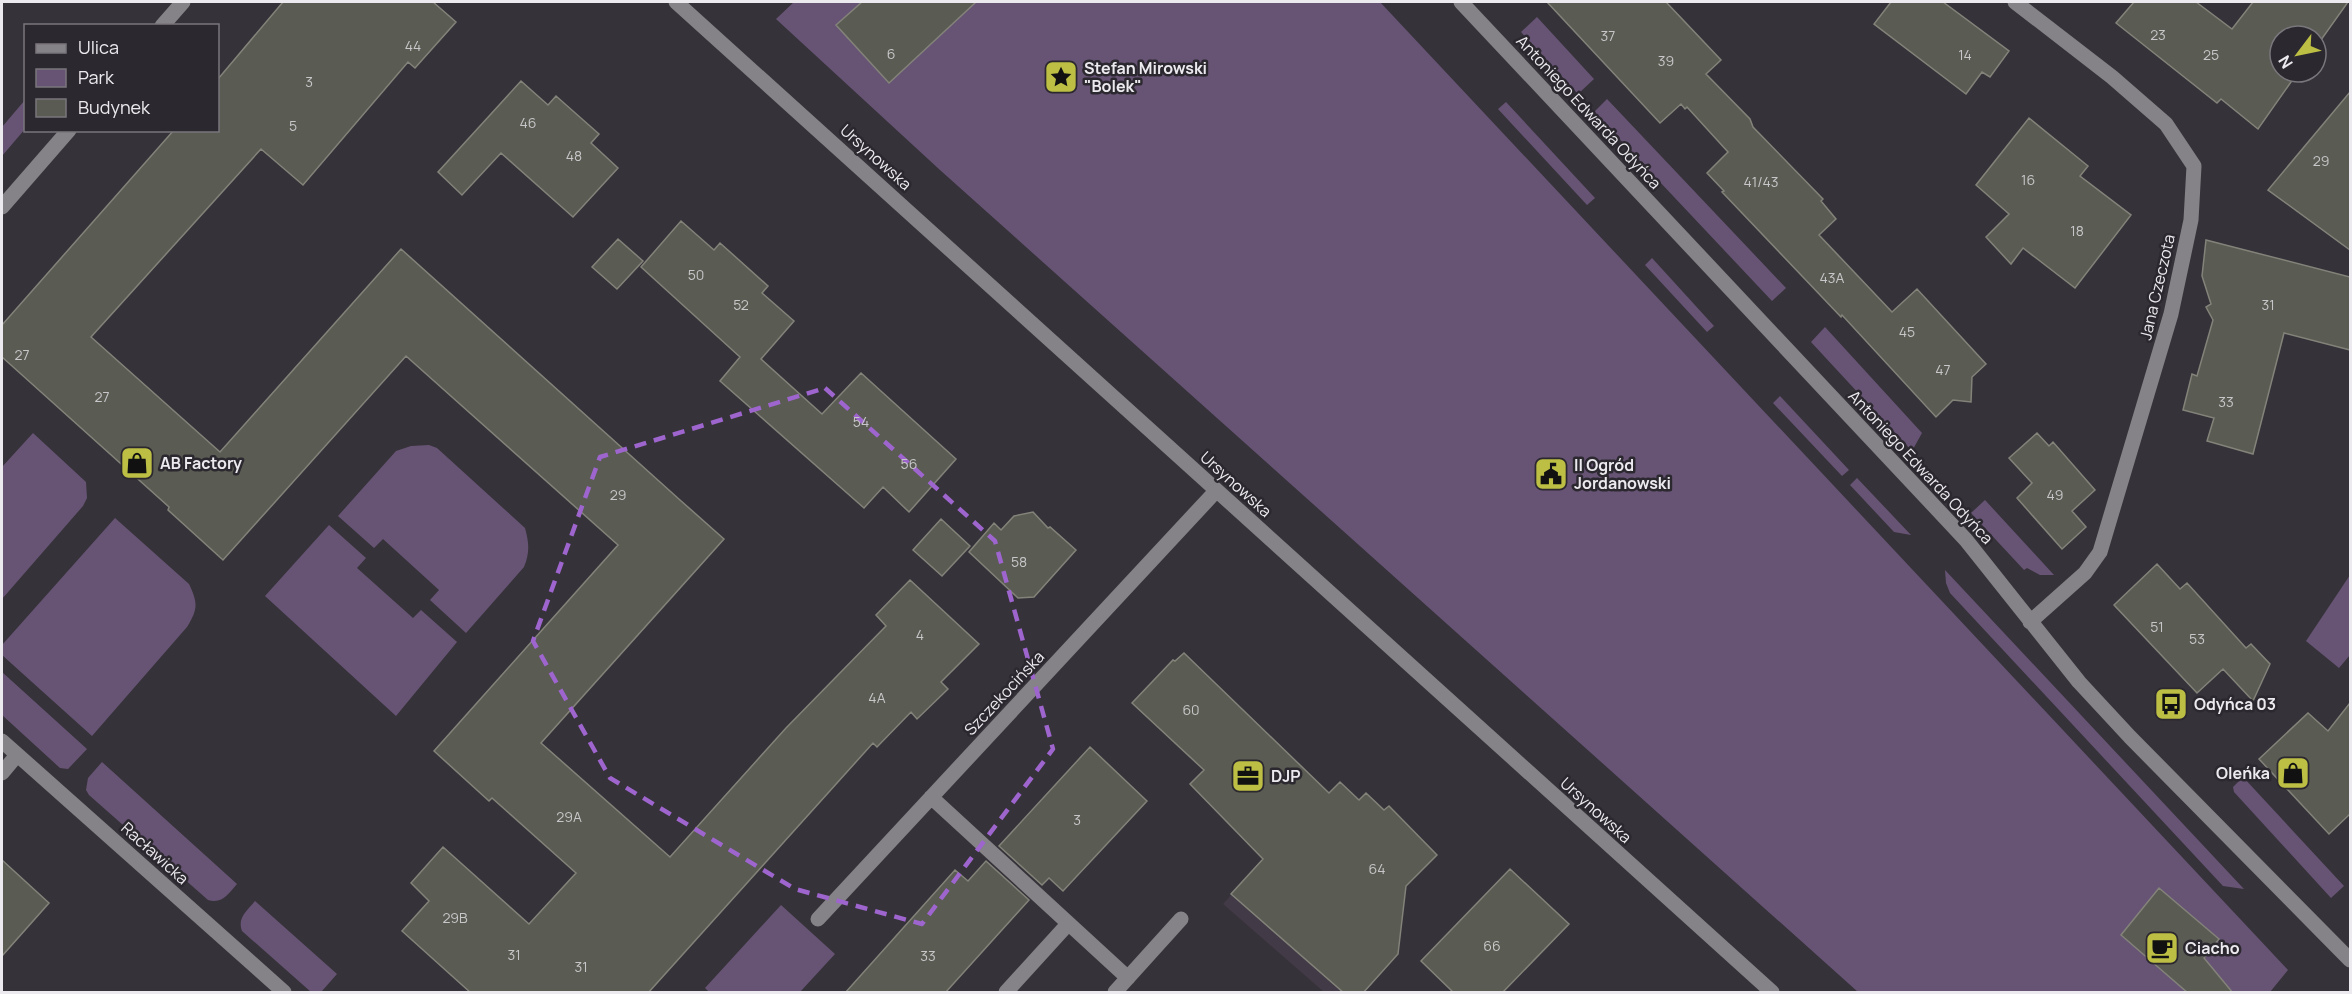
<svg xmlns="http://www.w3.org/2000/svg" width="2352" height="994" font-family="Manrope,sans-serif">
  <style>
    .built { fill: #423a46 }
    .green { fill: #675475 }
    .building { fill: #5a5b53; stroke: #83837a; stroke-width: 1.5 }
    .lines { fill: none; stroke-linecap: round; stroke-linejoin: round }
    .minor { stroke: #858387; stroke-width: 15 }
    .marked { fill: none; stroke: #9d65cd; stroke-width: 4.5; stroke-dasharray: 12 8; stroke-linejoin: round }
    .labels { text-anchor: middle; stroke-width: 5; stroke-linejoin: round; paint-order: stroke }
    .number-label { font-size: 14px; fill: #c8c6c8 }
    .poi-label { font-size: 16px; font-weight: bold; fill: #edeaef; stroke: #2c282f; text-anchor: start }
    .street-label { font-size: 16px; fill: #edeaef; stroke: #2c282f }
  </style>
  <rect width="100%" height="100%" fill="#363239"/>
  <!-- built -->
  <path class="built" d="M 1260,862 L 1376,963 L 1363,992 L 1324,992 L 1223,904 Z"/>
  <!-- green -->
  <path class="green" d="M 794,2 L 1380,2 L 2288,970 L 2270,992 L 1858,992 L 940,170 L 776,19 Z
    M 1537,17 L 1594,79 L 1578,94 L 1521,32 Z
    M 1607,99 L 1786,288 L 1772,301 L 1594,112 Z
    M 25,100 L 25,129 L 2,156 L 2,127 Z
    M 1506,102 L 1595,198 L 1587,205 L 1498,109 Z
    M 1652,258 L 1714,326 L 1707,332 L 1645,265 Z
    M 1825,327 L 1922,433 L 1912,451 L 1811,342 Z
    M 1780,396 L 1849,470 L 1842,476 L 1773,403 Z
    M 33,433 L 86,482 L 87,498 L 83,506 L 2,599 L 2,467 Z
    M 429,445 L 437,448 L 525,528 C 529,543 530,552 524,567 L 466,633 L 430,600 L 439,590 L 383,539 L 374,548 L 338,516 L 396,451 L 411,446 Z
    M 1857,478 L 1911,535 L 1894,532 L 1850,485 Z
    M 1985,500 L 2054,575 L 2040,575 L 2027,568 L 2024,570 L 1971,513 Z
    M 115,518 L 189,584 C 198,603 198,609 187,627 L 92,736 L 2,655 L 2,645 Z
    M 329,525 L 366,558 L 357,568 L 413,618 L 421,610 L 457,642 L 396,716 L 265,596 Z
    M 1945,570 L 2244,889 L 2223,886 L 1950,593 L 1946,583 Z
    M 2350,575 L 2350,655 L 2339,668 L 2306,641 Z
    M 2,672 L 87,749 L 68,769 L 60,768 L 2,715 Z
    M 102,762 L 237,884 C 228,894 223,904 208,900 L 89,795 L 86,790 L 88,778 Z
    M 2243,777 L 2344,886 L 2331,898 L 2234,792 L 2233,787 Z
    M 255,901 L 337,974 L 322,991 L 311,992 L 242,931 C 237,918 247,911 255,901 Z
    M 781,905 L 835,954 L 800,992 L 709,992 L 705,988 Z"/>
  <!-- building -->
  <path class="building" d="M 283,2 L 433,2 L 456,22 L 415,68 L 408,62 L 303,185 L 261,149 L 91,337 L 220,452 L 401,249 L 680,500 L 724,539 L 541,743 L 670,857 L 786,728 L 886,626 L 876,615 L 910,580 L 979,644 L 941,682 L 948,689 L 917,719 L 911,712 L 877,747 L 873,743 L 648,993 L 471,993 L 402,931 L 429,901 L 411,883 L 443,847 L 529,924 L 576,873 L 492,798 L 489,801 L 434,751 L 618,545 L 406,356 L 223,560 L 168,510 L 169,507 L 2,357 L 2,325 L 174,130 L 218,130 L 218,79 Z
    M 862,2 L 976,2 L 889,83 L 836,25 Z
    M 1547,2 L 1666,2 L 1721,60 L 1706,74 L 1750,119 L 1753,127 L 1823,199 L 1821,201 L 1836,219 L 1819,235 L 1892,312 L 1917,289 L 1986,364 L 1972,377 L 1971,402 L 1953,400 L 1936,417 L 1842,315 L 1841,317 L 1722,192 L 1724,191 L 1707,173 L 1728,152 L 1687,107 L 1685,109 L 1681,104 L 1660,123 Z
    M 1891,2 L 1943,2 L 2009,51 L 1990,77 L 1982,72 L 1966,94 L 1874,24 Z
    M 2134,2 L 2196,2 L 2232,29 L 2253,2 L 2348,2 L 2316,47 L 2316,36 L 2280,36 L 2280,72 L 2298,72 L 2258,129 L 2221,99 L 2217,103 L 2116,23 Z
    M 521,81 L 548,105 L 556,96 L 599,134 L 591,143 L 618,168 L 573,217 L 501,153 L 462,195 L 438,172 Z
    M 2350,92 L 2350,250 L 2268,190 Z
    M 2029,118 L 2088,166 L 2080,176 L 2131,215 L 2075,288 L 2023,248 L 2011,264 L 1986,237 L 2009,214 L 1976,185 Z
    M 681,221 L 714,250 L 720,243 L 768,286 L 762,293 L 794,321 L 761,359 L 822,414 L 861,373 L 956,459 L 909,512 L 883,487 L 864,508 L 720,381 L 740,357 L 641,267 Z
    M 618,239 L 643,261 L 617,289 L 592,267 Z
    M 2206,240 L 2350,277 L 2350,350 L 2284,333 L 2253,454 L 2207,441 L 2214,418 L 2183,410 L 2192,374 L 2197,376 L 2213,320 L 2206,307 L 2211,304 L 2202,276 Z
    M 2037,433 L 2049,446 L 2053,442 L 2095,490 L 2072,511 L 2086,527 L 2062,549 L 2017,498 L 2032,483 L 2009,458 Z
    M 1033,512 L 1048,528 L 1050,527 L 1076,550 L 1034,597 L 1018,598 L 969,552 L 994,523 L 1001,530 L 1014,516 Z
    M 941,519 L 970,546 L 942,576 L 913,550 Z
    M 2157,564 L 2180,589 L 2187,583 L 2246,648 L 2251,644 L 2270,664 L 2253,701 L 2223,669 L 2197,693 L 2114,605 Z
    M 1184,653 L 1329,793 L 1340,782 L 1359,800 L 1366,793 L 1384,810 L 1389,806 L 1437,855 L 1406,886 L 1398,954 L 1363,993 L 1344,993 L 1231,894 L 1263,859 L 1190,784 L 1204,770 L 1132,703 L 1173,660 L 1175,661 Z
    M 2350,703 L 2350,814 L 2329,834 L 2259,759 L 2308,713 L 2328,731 Z
    M 1090,747 L 1147,801 L 1063,891 L 1049,878 L 1042,885 L 999,846 Z
    M 2,860 L 49,903 L 2,956 Z
    M 986,861 L 1029,900 L 945,993 L 845,993 L 955,870 L 968,881 Z
    M 1510,869 L 1569,924 L 1502,993 L 1454,993 L 1421,961 Z
    M 2159,888 L 2219,939 L 2204,958 L 2233,993 L 2188,993 L 2121,935 Z"/>
  <g class="lines">
    <!-- minor -->
    <path class="minor" d="M 676,2 L 1772,992
      M 1461,2 L 1966,540 L 2079,682 L 2130,737 L 2350,960
      M 2015,2 L 2112,77 L 2166,124 L 2194,166 L 2191,220 L 2171,314 L 2100,552 L 2085,573 L 2030,622
      M 162,26 L 183,2
      M 2,207 L 69,130
      M 2,741 L 284,992
      M 2,773 L 17,755
      M 931,797 L 1128,978
      M 818,919 L 1216,491
      M 1006,992 L 1068,924
      M 1115,992 L 1181,919"/>
  </g>
  <!-- marked area -->
  <path class="marked" d="M 825,388 L 995,541 L 1053,749 L 922,924 L 795,889 L 610,778 L 533,641 L 600,457 Z"/>
  <!-- icons -->
  <defs>
    <symbol id="sight-square" viewBox="-11 -11 22 22"><rect x="-9" y="-9" width="18" height="18" rx="4" fill="#bcbf44" stroke="#2c282f"/><path d="M0-6L1.8-2.2L6-1.7L2.9 1.2L3.7 5.4L0 3.3L-3.7 5.4L-2.9 1.2L-6-1.7L-1.8-2.2Z" fill="#111"/></symbol>
    <symbol id="shop-square" viewBox="-11 -11 22 22"><rect x="-9" y="-9" width="18" height="18" rx="4" fill="#bcbf44" stroke="#2c282f"/><path d="M-5-2.5h2.3a2.7 3.5 0 0 1 5.4 0H5L5.5 6h-11ZM-1.5-2.5h3a1.5 2.3 0 0 0-3 0Z" fill="#111"/></symbol>
    <symbol id="civic-square" viewBox="-11 -11 22 22"><rect x="-9" y="-9" width="18" height="18" rx="4" fill="#bcbf44" stroke="#2c282f"/><path d="M-.6-6.5H3V-4.5H.6V-3L4-1V1h2V6H-6V1h2V-1L-.6-3ZM-1.2 2.5V6h2.4V2.5Z" fill="#111"/></symbol>
    <symbol id="bus-square" viewBox="-11 -11 22 22"><rect x="-9" y="-9" width="18" height="18" rx="4" fill="#bcbf44" stroke="#2c282f"/><path d="M-5-6H5V4H4V6H2V4H-2V6H-4V4H-5ZM-3.5-4V0h7V-4ZM-3.5 1.2v1.5H-2V1.2ZM2 1.2v1.5H3.5V1.2Z" fill="#111"/></symbol>
    <symbol id="office-square" viewBox="-11 -11 22 22"><rect x="-9" y="-9" width="18" height="18" rx="4" fill="#bcbf44" stroke="#2c282f"/><path d="M-6-3h4V-5.5h4V-3h4V5H-6ZM-1-4.5V-3h2v-1.5ZM-6 0V1H6V0Z" fill="#111"/></symbol>
    <symbol id="cafe-square" viewBox="-11 -11 22 22"><rect x="-9" y="-9" width="18" height="18" rx="4" fill="#bcbf44" stroke="#2c282f"/><path d="M-5.5-4.5H6V0H3Q3 3.5 0 3.5H-2.5Q-5.5 3.5-5.5 0ZM3-3.2v2h1.7v-2ZM-6 4.5H4V6H-6Z" fill="#111"/></symbol>
  </defs>
  <g fill-rule="evenodd">
    <use href="#sight-square" x="1042" y="58" width="38" height="38"/>
    <use href="#shop-square" x="118" y="444" width="38" height="38"/>
    <use href="#civic-square" x="1532" y="455" width="38" height="38"/>
    <use href="#bus-square" x="2152" y="685" width="38" height="38"/>
    <use href="#shop-square" x="2274" y="754" width="38" height="38"/>
    <use href="#office-square" x="1229" y="757" width="38" height="38"/>
    <use href="#cafe-square" x="2143" y="929" width="38" height="38"/>
  </g>
  <g class="labels">
    <!-- number labels -->
    <g class="number-label">
      <text x="2158" y="40">23</text>
      <text x="1608" y="41">37</text>
      <text x="413" y="51">44</text>
      <text x="891" y="59">6</text>
      <text x="1965" y="60">14</text>
      <text x="2211" y="60">25</text>
      <text x="1666" y="66">39</text>
      <text x="309" y="87">3</text>
      <text x="528" y="128">46</text>
      <text x="293" y="131">5</text>
      <text x="574" y="161">48</text>
      <text x="2321" y="166">29</text>
      <text x="2028" y="185">16</text>
      <text x="1761" y="187">41/43</text>
      <text x="2077" y="236">18</text>
      <text x="696" y="280">50</text>
      <text x="1832" y="283">43A</text>
      <text x="741" y="310">52</text>
      <text x="2268" y="310">31</text>
      <text x="1907" y="337">45</text>
      <text x="22" y="360">27</text>
      <text x="1943" y="375">47</text>
      <text x="102" y="402">27</text>
      <text x="2226" y="407">33</text>
      <text x="861" y="427">54</text>
      <text x="909" y="469">56</text>
      <text x="618" y="500">29</text>
      <text x="2055" y="500">49</text>
      <text x="1019" y="567">58</text>
      <text x="2157" y="632">51</text>
      <text x="920" y="640">4</text>
      <text x="2197" y="644">53</text>
      <text x="877" y="703">4A</text>
      <text x="1191" y="715">60</text>
      <text x="569" y="822">29A</text>
      <text x="1077" y="825">3</text>
      <text x="1377" y="874">64</text>
      <text x="455" y="923">29B</text>
      <text x="1492" y="951">66</text>
      <text x="514" y="960">31</text>
      <text x="928" y="961">33</text>
      <text x="581" y="972">31</text>
    </g>
    <!-- poi labels -->
    <g class="poi-label">
      <text x="1084" y="74">Stefan Mirowski<tspan x="1084" dy="18">"Bolek"</tspan></text>
      <text x="160" y="469">AB Factory</text>
      <text x="1574" y="471">II Ogród<tspan x="1574" dy="18">Jordanowski</tspan></text>
      <text x="2194" y="710">Odyńca 03</text>
      <text x="2270" y="779" text-anchor="end">Oleńka</text>
      <text x="1271" y="782">DJP</text>
      <text x="2185" y="954">Ciacho</text>
    </g>
    <!-- street labels -->
    <g class="street-label">
      <text transform="translate(1589 112) rotate(47)" y="6">Antoniego Edwarda Odyńca</text>
      <text transform="translate(876 157) rotate(42)" y="6">Ursynowska</text>
      <text transform="translate(2157 287) rotate(-77)" y="6">Jana Czeczota</text>
      <text transform="translate(1921 467) rotate(47)" y="6">Antoniego Edwarda Odyńca</text>
      <text transform="translate(1236 484) rotate(42)" y="6">Ursynowska</text>
      <text transform="translate(1004 693) rotate(-47)" y="6">Szczekocińska</text>
      <text transform="translate(1596 810) rotate(42)" y="6">Ursynowska</text>
      <text transform="translate(155 853) rotate(42)" y="6">Racławicka</text>
    </g>
  </g>
  <!-- border -->
  <rect width="2352" height="994" fill="none" stroke="#edeaef" stroke-width="6"/>
  <!-- legend -->
  <rect x="24" y="24" width="195" height="108" fill="#2c282f" stroke="#79767c" stroke-width="1.5"/>
  <rect x="36" y="44" width="30" height="9" fill="#858387" stroke="#79767c" stroke-width="1.5"/>
  <text x="78" y="54" font-size="18" fill="#edeaef">Ulica</text>
  <rect x="36" y="69" width="30" height="18" fill="#675475" stroke="#79767c" stroke-width="1.5"/>
  <text x="78" y="84" font-size="18" fill="#edeaef">Park</text>
  <rect x="36" y="99" width="30" height="18" fill="#5a5b53" stroke="#79767c" stroke-width="1.5"/>
  <text x="78" y="114" font-size="18" fill="#edeaef">Budynek</text>
  <!-- north arrow -->
  <g transform="translate(2298 54) rotate(238)"><circle r="28" fill="#2c282f" stroke="#79767c" stroke-width="1.5"/>
  <path d="M0-4.5L10 22L0 15L-10 22Z" fill="#bcbf44"/>
  <text y="-9" font-size="16" font-weight="bold" text-anchor="middle" fill="#edeaef">N</text>
  </g>
</svg>
